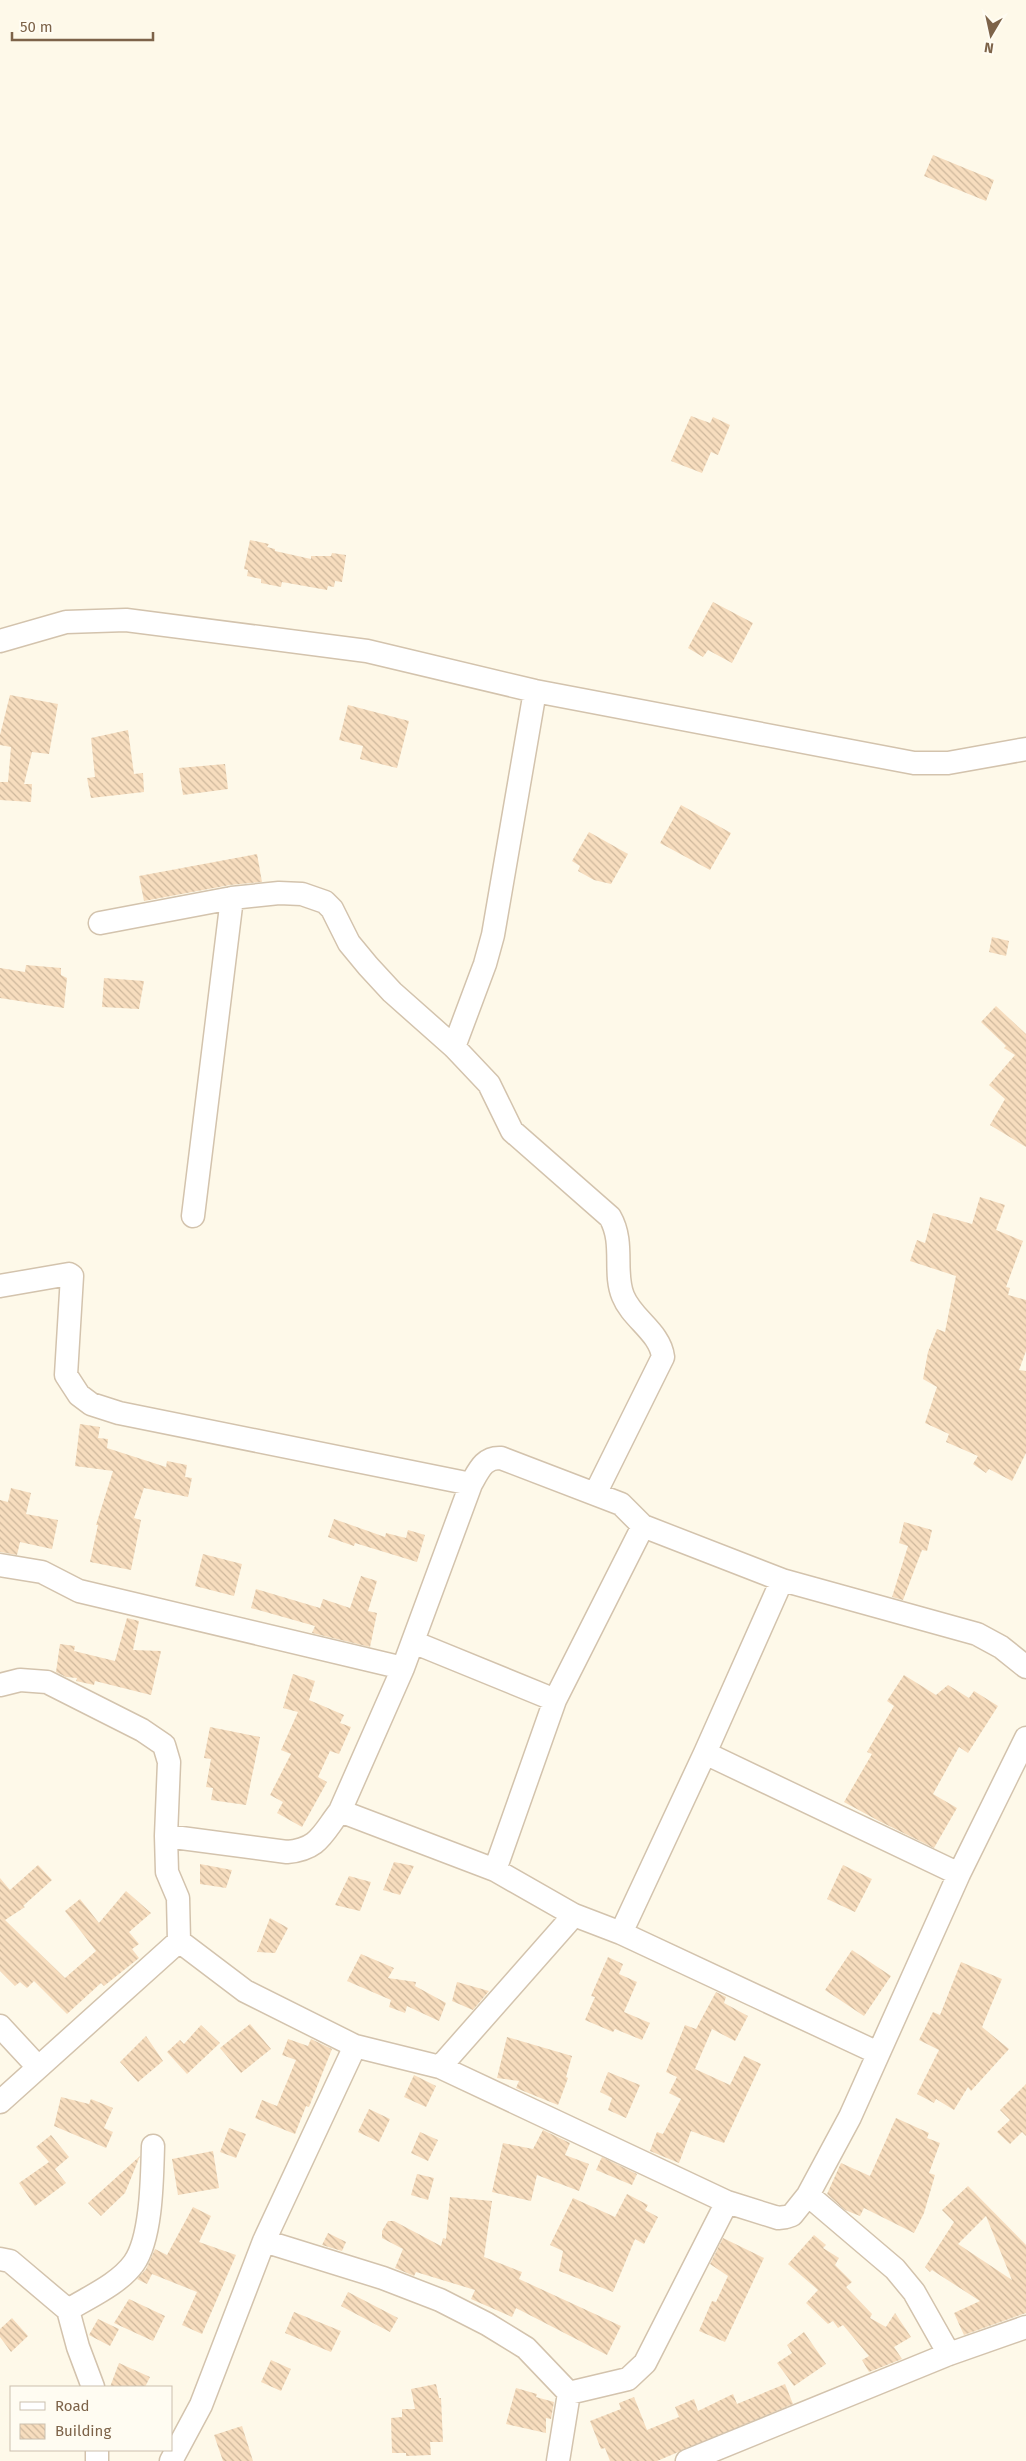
<svg xmlns="http://www.w3.org/2000/svg" width="1026" height="2461" font-family="'Fira Sans',sans-serif">
  <style>
    .building { fill: url(#building-back-hatch); fill-rule: evenodd }
    .lines { fill: none; stroke-linecap: round; stroke-linejoin: round }
    .minor-casing { stroke: #d3c3ad; stroke-width: 25 }
    .minor { stroke: #fff; stroke-width: 22 }
  </style>
  <defs>
    <pattern id="building-back-hatch" width="6" height="6" patternUnits="userSpaceOnUse" patternTransform="scale(1.25)"><rect width="6" height="6" fill="#f7ddbe"/><path d="M-1 5l2 2M0 0l6 6M5-1l2 2" fill="none" stroke="#cdb79c"/></pattern>
  </defs>
  <rect width="100%" height="100%" fill="#fef9e9"/>
  <!-- building -->
  <path class="building" d="M 933,155 L 994,180 L 986,201 L 924,176 Z
    M 691,416 L 710,423 L 713,417 L 730,425 L 718,455 L 711,452 L 702,473 L 671,461 Z
    M 250,540 L 269,544 L 267,547 L 275,549 L 275,551 L 311,559 L 311,556 L 331,556 L 332,553 L 346,555 L 342,582 L 335,581 L 334,587 L 328,586 L 327,590 L 282,582 L 281,587 L 261,583 L 261,579 L 247,576 L 248,570 L 244,569 Z
    M 713,602 L 753,623 L 732,663 L 708,650 L 703,657 L 688,648 Z
    M 10,695 L 58,704 L 49,754 L 32,752 L 24,784 L 32,784 L 31,802 L 0,800 L 0,782 L 8,782 L 11,747 L 0,745 L 0,735 Z
    M 348,705 L 409,721 L 397,768 L 360,759 L 363,746 L 339,740 Z
    M 128,730 L 134,774 L 143,773 L 144,792 L 91,798 L 87,778 L 95,777 L 91,738 Z
    M 225,764 L 228,789 L 183,795 L 179,768 Z
    M 681,805 L 731,833 L 710,870 L 660,843 Z
    M 589,832 L 628,854 L 611,884 L 594,880 L 578,871 L 580,866 L 572,861 Z
    M 257,854 L 262,882 L 230,885 L 144,901 L 139,876 Z
    M 992,937 L 1009,941 L 1006,956 L 989,952 Z
    M 26,965 L 61,968 L 61,975 L 67,978 L 64,1008 L 0,998 L 0,968 L 25,972 Z
    M 104,978 L 144,981 L 139,1009 L 102,1007 Z
    M 996,1006 L 1026,1034 L 1026,1147 L 990,1125 L 1005,1099 L 989,1085 L 1015,1055 L 1004,1048 L 1006,1046 L 981,1022 Z
    M 980,1197 L 1005,1205 L 996,1230 L 1023,1241 L 1006,1287 L 1010,1288 L 1008,1295 L 1026,1300 L 1026,1351 L 1019,1370 L 1026,1371 L 1026,1453 L 1012,1481 L 989,1469 L 986,1473 L 973,1464 L 978,1456 L 946,1442 L 949,1434 L 925,1423 L 937,1387 L 923,1379 L 928,1352 L 937,1329 L 945,1332 L 956,1276 L 910,1261 L 917,1240 L 925,1243 L 933,1213 L 972,1224 Z
    M 80,1424 L 100,1427 L 98,1438 L 108,1439 L 107,1448 L 166,1467 L 167,1461 L 187,1465 L 185,1477 L 192,1478 L 188,1497 L 144,1488 L 134,1518 L 141,1520 L 131,1570 L 90,1562 L 98,1525 L 96,1525 L 113,1471 L 75,1466 Z
    M 11,1488 L 31,1493 L 26,1514 L 58,1520 L 52,1549 L 20,1542 L 17,1555 L 0,1552 L 0,1500 L 8,1502 Z
    M 334,1519 L 385,1537 L 386,1533 L 406,1538 L 408,1530 L 425,1535 L 417,1562 L 355,1543 L 354,1546 L 328,1537 Z
    M 904,1522 L 932,1530 L 927,1551 L 922,1550 L 903,1600 L 892,1597 L 908,1546 L 899,1543 Z
    M 203,1554 L 242,1564 L 234,1596 L 195,1586 Z
    M 361,1576 L 377,1581 L 368,1611 L 377,1613 L 370,1647 L 312,1633 L 315,1626 L 251,1608 L 256,1589 L 320,1608 L 323,1599 L 350,1608 Z
    M 127,1618 L 139,1621 L 133,1650 L 161,1651 L 151,1695 L 95,1681 L 94,1685 L 76,1681 L 77,1678 L 66,1677 L 56,1672 L 60,1644 L 75,1646 L 74,1651 L 115,1661 Z
    M 293,1674 L 315,1681 L 309,1700 L 344,1715 L 340,1723 L 351,1727 L 339,1754 L 330,1751 L 318,1777 L 327,1782 L 302,1827 L 277,1813 L 283,1802 L 270,1795 L 291,1754 L 281,1750 L 298,1712 L 283,1708 Z
    M 904,1675 L 936,1695 L 948,1685 L 969,1698 L 974,1691 L 998,1706 L 968,1753 L 959,1747 L 933,1794 L 957,1808 L 934,1848 L 879,1821 L 844,1802 L 872,1754 L 867,1752 L 894,1706 L 887,1701 Z
    M 210,1727 L 260,1737 L 246,1805 L 211,1800 L 213,1788 L 206,1787 L 211,1759 L 204,1758 Z
    M 394,1862 L 414,1866 L 400,1895 L 383,1890 Z
    M 200,1864 L 232,1870 L 226,1888 L 200,1884 Z
    M 38,1865 L 52,1880 L 23,1906 L 25,1907 L 5,1920 L 65,1978 L 96,1951 L 65,1911 L 80,1899 L 99,1923 L 126,1891 L 151,1913 L 129,1932 L 139,1944 L 132,1949 L 139,1958 L 104,1986 L 101,1983 L 67,2014 L 34,1981 L 27,1988 L 20,1982 L 15,1986 L 0,1971 L 0,1878 L 10,1890 Z
    M 843,1865 L 872,1879 L 855,1912 L 827,1899 Z
    M 349,1876 L 371,1882 L 360,1911 L 335,1905 Z
    M 270,1918 L 288,1928 L 275,1953 L 257,1952 Z
    M 852,1950 L 891,1976 L 864,2016 L 825,1990 Z
    M 361,1954 L 394,1968 L 388,1978 L 416,1982 L 415,1986 L 446,2003 L 439,2021 L 407,2006 L 405,2013 L 389,2007 L 391,2000 L 347,1981 Z
    M 608,1957 L 623,1964 L 619,1974 L 637,1982 L 624,2012 L 650,2023 L 642,2040 L 615,2029 L 613,2032 L 585,2020 L 595,1997 L 591,1996 Z
    M 961,1962 L 1002,1979 L 982,2027 L 1009,2049 L 971,2091 L 968,2087 L 954,2110 L 936,2099 L 934,2103 L 917,2094 L 939,2050 L 919,2040 L 933,2012 L 940,2015 Z
    M 457,1982 L 489,1991 L 473,2010 L 452,2001 Z
    M 716,1992 L 726,1997 L 724,2003 L 748,2016 L 735,2041 L 712,2029 L 695,2069 L 730,2085 L 744,2056 L 761,2064 L 724,2143 L 691,2131 L 679,2163 L 650,2151 L 657,2132 L 663,2134 L 681,2099 L 669,2093 L 677,2077 L 666,2072 L 685,2025 L 696,2029 Z
    M 250,2024 L 271,2049 L 241,2073 L 220,2048 Z
    M 201,2025 L 220,2043 L 187,2074 L 167,2052 L 180,2040 L 184,2044 Z
    M 146,2036 L 163,2061 L 138,2082 L 120,2062 Z
    M 507,2037 L 572,2056 L 566,2077 L 568,2078 L 558,2105 L 516,2088 L 519,2081 L 497,2078 Z
    M 288,2039 L 308,2046 L 311,2039 L 332,2049 L 309,2107 L 306,2106 L 295,2134 L 255,2118 L 262,2100 L 277,2106 L 296,2060 L 282,2055 Z
    M 608,2072 L 640,2085 L 626,2118 L 608,2110 L 612,2098 L 600,2092 Z
    M 414,2075 L 436,2086 L 426,2107 L 404,2097 Z
    M 1026,2084 L 1026,2136 L 1022,2132 L 1010,2144 L 997,2132 L 1010,2120 L 1000,2110 Z
    M 61,2097 L 89,2104 L 91,2099 L 113,2108 L 104,2128 L 113,2132 L 106,2148 L 54,2126 Z
    M 369,2109 L 390,2119 L 379,2142 L 358,2132 Z
    M 896,2118 L 929,2133 L 927,2138 L 940,2143 L 929,2173 L 935,2175 L 924,2213 L 914,2233 L 864,2208 L 860,2216 L 845,2210 L 827,2194 L 841,2163 L 870,2176 Z
    M 229,2128 L 246,2134 L 236,2158 L 220,2152 Z
    M 543,2130 L 570,2143 L 565,2155 L 589,2164 L 579,2191 L 537,2175 L 531,2201 L 492,2192 L 503,2143 L 533,2149 Z
    M 420,2132 L 438,2140 L 428,2161 L 411,2153 Z
    M 51,2135 L 69,2157 L 55,2169 L 66,2183 L 35,2206 L 19,2183 L 49,2162 L 36,2147 Z
    M 213,2151 L 219,2188 L 178,2195 L 172,2159 Z
    M 140,2156 L 125,2193 L 101,2216 L 88,2203 Z
    M 602,2157 L 637,2174 L 632,2185 L 596,2170 Z
    M 417,2174 L 434,2178 L 428,2200 L 411,2195 Z
    M 968,2186 L 1026,2245 L 1026,2313 L 964,2335 L 954,2313 L 980,2301 L 932,2270 L 930,2272 L 925,2267 L 954,2222 L 942,2210 ZM 986,2216 L 1012,2280 L 958,2244 Z
    M 627,2194 L 648,2205 L 645,2210 L 658,2217 L 644,2244 L 635,2239 L 613,2292 L 559,2271 L 563,2251 L 550,2245 L 573,2198 L 615,2217 Z
    M 450,2197 L 492,2201 L 484,2257 L 522,2272 L 519,2279 L 621,2326 L 607,2355 L 516,2308 L 512,2317 L 471,2299 L 475,2290 L 416,2272 L 414,2276 L 395,2268 L 403,2249 L 382,2238 L 382,2231 L 388,2221 L 394,2221 L 441,2246 L 443,2238 L 446,2239 Z
    M 193,2207 L 211,2216 L 199,2242 L 236,2255 L 202,2334 L 182,2325 L 197,2292 L 152,2274 L 147,2284 L 137,2279 L 146,2269 L 155,2249 L 167,2255 Z
    M 328,2233 L 346,2242 L 342,2251 L 322,2245 Z
    M 814,2235 L 826,2245 L 823,2248 L 839,2258 L 835,2265 L 852,2282 L 846,2287 L 872,2314 L 870,2318 L 886,2327 L 895,2313 L 911,2337 L 894,2347 L 902,2359 L 869,2372 L 862,2360 L 869,2356 L 843,2325 L 838,2328 L 833,2321 L 828,2324 L 806,2303 L 818,2290 L 788,2264 Z
    M 723,2238 L 764,2258 L 725,2342 L 699,2331 L 712,2301 L 716,2302 L 728,2276 L 710,2264 Z
    M 348,2292 L 398,2318 L 390,2332 L 341,2306 Z
    M 129,2299 L 165,2316 L 153,2341 L 114,2323 Z
    M 294,2312 L 341,2331 L 331,2352 L 285,2333 Z
    M 12,2318 L 28,2336 L 11,2352 L 0,2337 L 0,2329 Z
    M 98,2319 L 119,2329 L 110,2346 L 89,2335 Z
    M 804,2332 L 826,2364 L 794,2386 L 777,2363 L 792,2353 L 787,2345 Z
    M 271,2360 L 291,2369 L 281,2391 L 261,2382 Z
    M 119,2363 L 150,2377 L 145,2387 L 110,2387 Z
    M 436,2384 L 439,2398 L 441,2398 L 443,2442 L 430,2442 L 431,2455 L 406,2456 L 406,2453 L 392,2453 L 391,2418 L 402,2417 L 402,2409 L 415,2409 L 411,2389 Z
    M 785,2384 L 793,2404 L 657,2461 L 610,2461 L 605,2448 L 601,2449 L 590,2421 L 621,2409 L 619,2403 L 634,2397 L 647,2430 L 679,2417 L 675,2407 L 694,2399 L 698,2411 L 733,2394 L 737,2404 Z
    M 516,2388 L 537,2394 L 536,2397 L 554,2402 L 551,2419 L 546,2418 L 546,2433 L 506,2424 Z
    M 242,2426 L 253,2461 L 223,2461 L 214,2435 Z"/>
  <g class="lines">
    <defs>
      <path id="minor" d="M 0,641 L 66,622 L 126,620 L 367,651 L 535,691 L 914,763 L 948,763 L 1026,749
        M 100,923 L 232,898 L 279,893 L 302,894 L 325,902 L 332,909 L 349,943 L 368,966 L 392,992 L 454,1047 L 489,1084 L 512,1131 L 610,1217 C 625,1243 613,1272 623,1296 C 632,1319 660,1332 663,1357 L 595,1494
        M 454,1047 L 485,964 L 493,935 L 535,691
        M 193,1216 L 232,898
        M 0,1286 L 69,1274 L 72,1276 L 66,1375 L 79,1395 L 91,1404 L 119,1413 L 471,1484
        M 0,1565 L 42,1572 L 79,1591 L 403,1668
        M 782,1580 L 977,1634 L 1001,1647 L 1026,1667
        M 413,1642 L 555,1700
        M 0,1685 L 20,1680 L 47,1682 L 142,1730 L 164,1745 L 169,1762 L 166,1836 L 167,1872 L 178,1898 L 179,1941 L 245,1991 L 355,2046 L 440,2067 L 727,2202 L 778,2218 L 786,2217 L 792,2215 L 808,2195 L 850,2117 L 959,1874 L 1026,1738
        M 705,1753 L 959,1874
        M 340,1811 L 403,1668 L 471,1484 C 479,1470 484,1457 501,1458 L 621,1504 L 643,1526
        M 166,1836 L 287,1852 C 319,1849 322,1834 340,1811 L 495,1870 L 574,1915 L 621,1933 L 878,2053
        M 495,1870 L 555,1700 L 643,1526 L 782,1580 L 705,1753 L 621,1933
        M 0,2026 L 38,2067
        M 440,2067 L 574,1915
        M 0,2102 L 179,1941
        M 808,2195 L 895,2269 L 914,2292 L 949,2354
        M 264,2241 L 383,2278 L 440,2300 L 487,2324 L 526,2348 L 569,2393 L 628,2379 L 645,2363 L 727,2202
        M 0,2259 L 10,2261 L 68,2310 L 78,2347 L 93,2387
        M 68,2310 C 89,2297 119,2284 134,2263 C 152,2237 152,2177 153,2146
        M 97,2450 L 97,2461
        M 171,2461 L 201,2405 L 264,2241 L 355,2046
        M 558,2461 L 569,2393
        M 687,2461 L 949,2354 L 1026,2327"/>
    </defs>
    <!-- minor casing -->
    <use href="#minor" class="minor-casing"/>
    <!-- minor -->
    <use href="#minor" class="minor"/>
  </g>
  <!-- legend -->
  <rect x="10" y="2386" width="162" height="65" fill="#fffcf2" stroke="#cbbfae"/>
  <rect x="20" y="2402" width="25" height="8" fill="#ffffff" stroke="#cbbfae"/>
  <text x="55" y="2411" font-size="15" fill="#7d6349">Road</text>
  <rect x="20" y="2424" width="25" height="15" fill="url(#building-back-hatch)" stroke="#cbbfae"/>
  <text x="55" y="2436" font-size="15" fill="#7d6349">Building</text>
  <!-- north arrow -->
  <g transform="translate(991 35) rotate(189)" stroke="#fffcf2" stroke-width="4" paint-order="stroke">
  <path d="M0-4L9 19L0 12L-9 19Z" fill="#7d6349"/>
  <text y="-8" font-size="14" font-weight="bold" text-anchor="middle" fill="#7d6349">N</text>
  </g>
  <!-- scale -->
  <path d="M12 32v8h141v-8" fill="none" stroke="#7d6349" stroke-width="2.5"/>
  <text x="20" y="32" font-size="15" fill="#7d6349" stroke="#fffcf2" stroke-width="4" paint-order="stroke">50 m</text>
</svg>
